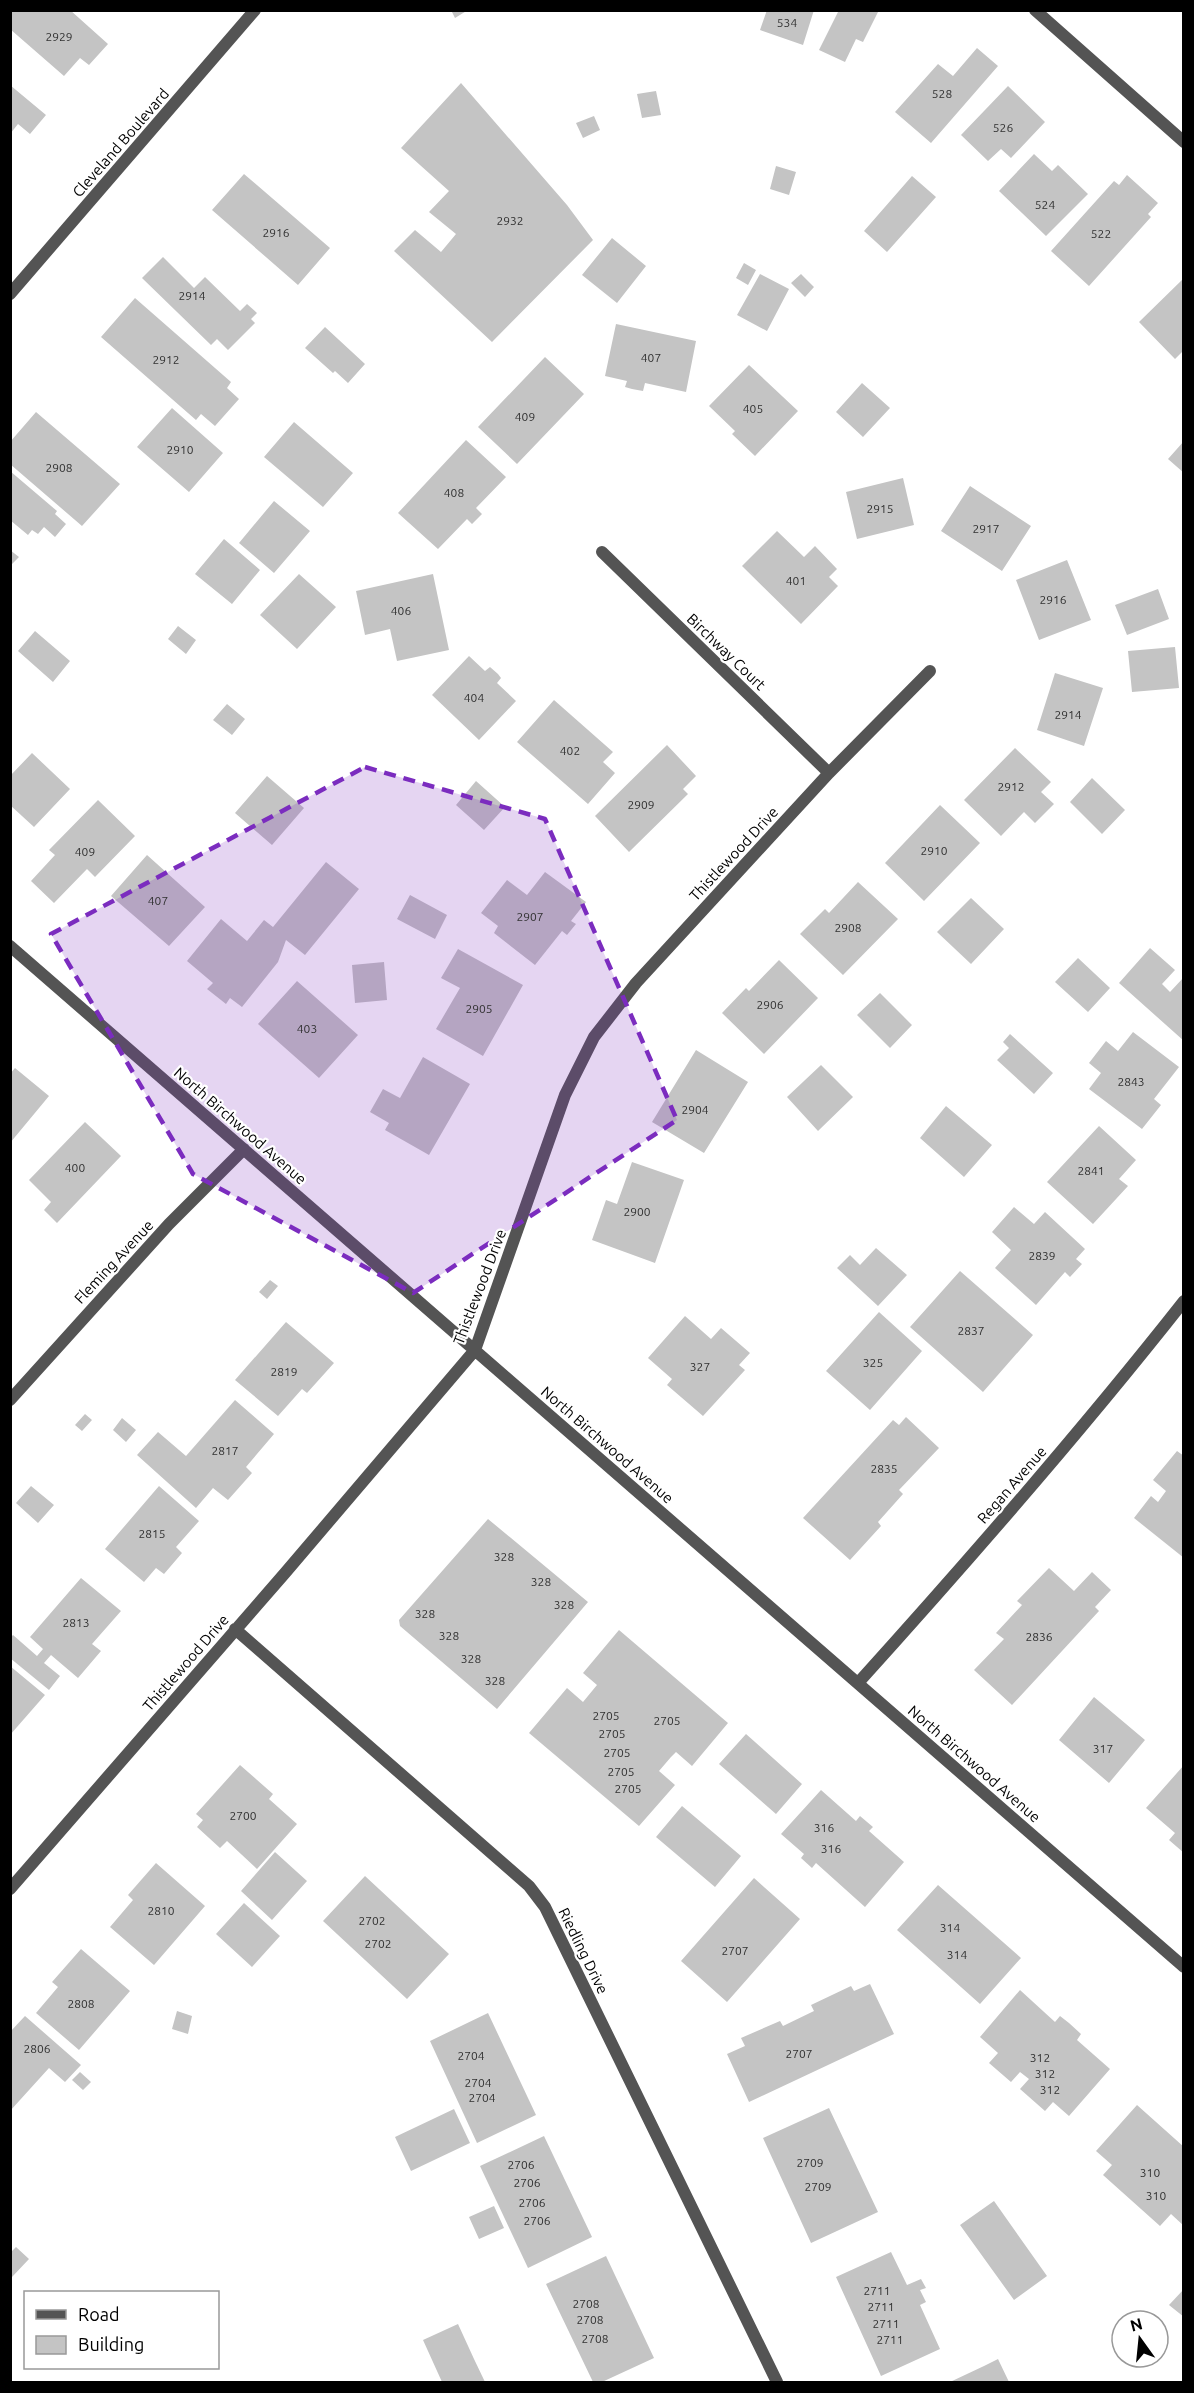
<svg xmlns="http://www.w3.org/2000/svg" width="1194" height="2393" font-family="Ubuntu,sans-serif">
  <style>
    .building { fill: #c4c4c4 }
    .lines { fill: none; stroke-linecap: round; stroke-linejoin: round }
    .minor { stroke: #545454; stroke-width: 12 }
    .marked { fill: #7b2cbf; fill-opacity: 0.2; stroke: #7b2cbf; stroke-width: 4.5; stroke-dasharray: 12 8; stroke-linejoin: round }
    .labels { text-anchor: middle; stroke-width: 4.5; stroke-linejoin: round; paint-order: stroke }
    .number-label { font-size: 12px; fill: #313131 }
    .street-label { font-size: 15px; fill: #000; stroke: #fff }
  </style>
  <rect width="100%" height="100%" fill="#fff"/>
  <!-- building -->
  <path class="building" d="M 10,10 L 70,10 L 108,44 L 89,65 L 80,58 L 64,76 L 10,29 Z
    M 451,10 L 468,10 L 455,18 Z
    M 767,10 L 814,10 L 803,45 L 760,30 Z
    M 839,10 L 879,10 L 863,42 L 856,39 L 845,62 L 819,50 Z
    M 977,48 L 998,66 L 931,143 L 895,112 L 938,64 L 953,76 Z
    M 461,83 L 567,205 L 593,240 L 492,342 L 394,251 L 415,230 L 441,252 L 456,234 L 429,212 L 449,191 L 401,148 Z
    M 10,85 L 46,115 L 30,134 L 18,124 L 10,134 Z
    M 1008,86 L 1045,122 L 1011,158 L 1001,149 L 988,161 L 961,135 Z
    M 656,91 L 661,115 L 642,118 L 637,94 Z
    M 594,116 L 600,130 L 583,138 L 576,123 Z
    M 1034,154 L 1052,171 L 1058,165 L 1088,194 L 1046,236 L 999,191 Z
    M 776,166 L 796,172 L 789,195 L 770,189 Z
    M 244,174 L 330,248 L 298,285 L 212,210 Z
    M 1127,175 L 1158,203 L 1148,214 L 1151,217 L 1089,286 L 1051,251 L 1114,181 L 1119,185 Z
    M 912,176 L 936,197 L 887,252 L 864,231 Z
    M 612,238 L 646,266 L 617,303 L 582,275 Z
    M 163,257 L 194,288 L 205,277 L 240,311 L 247,304 L 257,313 L 251,319 L 255,323 L 228,350 L 217,339 L 211,345 L 142,278 Z
    M 744,263 L 756,270 L 748,285 L 736,278 Z
    M 760,274 L 789,289 L 767,331 L 737,315 Z
    M 801,274 L 814,287 L 805,297 L 791,283 Z
    M 1184,278 L 1184,350 L 1175,359 L 1139,322 Z
    M 135,298 L 231,382 L 227,388 L 239,399 L 215,426 L 201,414 L 196,420 L 101,337 Z
    M 616,324 L 696,341 L 686,392 L 645,383 L 643,391 L 632,389 L 625,387 L 627,381 L 605,376 Z
    M 325,327 L 365,364 L 348,383 L 335,371 L 333,373 L 305,348 Z
    M 545,357 L 584,394 L 517,464 L 478,427 Z
    M 749,365 L 798,411 L 755,456 L 732,434 L 735,431 L 709,406 Z
    M 862,383 L 890,408 L 863,437 L 836,412 Z
    M 172,408 L 223,453 L 189,492 L 137,447 Z
    M 36,412 L 120,484 L 82,526 L 10,464 L 10,442 Z
    M 294,422 L 353,473 L 323,507 L 264,457 Z
    M 466,440 L 506,477 L 476,508 L 482,514 L 472,524 L 467,519 L 438,549 L 398,513 Z
    M 1184,441 L 1184,473 L 1168,459 Z
    M 10,471 L 57,511 L 55,514 L 66,524 L 55,537 L 44,527 L 38,534 L 32,530 L 28,535 L 10,520 Z
    M 903,478 L 914,525 L 857,539 L 846,492 Z
    M 970,486 L 1031,526 L 1002,571 L 941,531 Z
    M 274,501 L 310,531 L 274,573 L 239,543 Z
    M 777,531 L 804,557 L 815,546 L 837,569 L 829,577 L 838,586 L 801,624 L 742,566 Z
    M 224,539 L 260,570 L 232,604 L 195,574 Z
    M 10,550 L 19,557 L 10,566 Z
    M 1067,560 L 1091,620 L 1039,640 L 1016,580 Z
    M 299,574 L 336,607 L 297,649 L 260,615 Z
    M 433,574 L 449,650 L 397,661 L 390,629 L 365,635 L 356,591 Z
    M 1158,589 L 1169,619 L 1127,635 L 1115,605 Z
    M 178,626 L 196,640 L 186,654 L 168,639 Z
    M 35,631 L 70,661 L 53,682 L 18,651 Z
    M 1175,647 L 1179,688 L 1132,692 L 1128,651 Z
    M 469,656 L 485,671 L 490,667 L 498,674 L 501,678 L 497,683 L 516,701 L 479,740 L 432,695 Z
    M 1055,673 L 1103,688 L 1084,746 L 1037,730 Z
    M 554,700 L 613,752 L 603,762 L 615,773 L 588,804 L 517,742 Z
    M 227,704 L 245,719 L 232,735 L 213,720 Z
    M 667,745 L 696,776 L 683,789 L 688,794 L 629,852 L 595,816 Z
    M 1015,748 L 1051,782 L 1041,792 L 1054,804 L 1035,823 L 1024,812 L 1001,836 L 964,800 Z
    M 32,753 L 70,789 L 34,827 L 10,805 L 10,776 Z
    M 267,776 L 304,808 L 272,845 L 235,813 Z
    M 1092,778 L 1125,810 L 1102,834 L 1070,802 Z
    M 476,781 L 505,807 L 484,830 L 456,805 Z
    M 98,800 L 135,836 L 95,877 L 87,869 L 54,903 L 31,881 L 55,855 L 49,850 Z
    M 940,805 L 980,843 L 924,901 L 885,863 Z
    M 147,855 L 205,907 L 169,946 L 111,896 Z
    M 326,862 L 359,889 L 305,955 L 286,940 L 278,962 L 242,1007 L 230,998 L 226,1004 L 207,989 L 213,983 L 187,961 L 221,919 L 247,941 L 264,920 L 273,927 Z
    M 545,872 L 586,902 L 571,921 L 576,924 L 567,935 L 562,931 L 535,965 L 494,933 L 498,926 L 481,913 L 507,880 L 527,895 Z
    M 858,882 L 898,919 L 843,975 L 800,934 L 825,909 L 829,913 Z
    M 410,895 L 447,915 L 435,939 L 397,919 Z
    M 971,898 L 1004,929 L 971,964 L 937,932 Z
    M 1150,948 L 1175,970 L 1162,984 L 1170,992 L 1184,977 L 1184,1041 L 1119,983 Z
    M 458,949 L 523,985 L 483,1056 L 436,1029 L 460,988 L 441,978 Z
    M 1078,958 L 1110,988 L 1088,1012 L 1055,982 Z
    M 779,960 L 818,998 L 764,1054 L 722,1013 L 746,988 L 749,991 Z
    M 384,962 L 387,1000 L 355,1003 L 352,965 Z
    M 297,981 L 358,1035 L 319,1078 L 258,1024 Z
    M 880,993 L 912,1025 L 890,1048 L 857,1015 Z
    M 1133,1032 L 1179,1067 L 1154,1099 L 1161,1105 L 1142,1129 L 1089,1089 L 1101,1073 L 1089,1063 L 1106,1041 L 1118,1051 Z
    M 1010,1034 L 1053,1073 L 1034,1094 L 997,1060 L 1009,1048 L 1003,1042 Z
    M 696,1050 L 748,1082 L 704,1153 L 652,1122 Z
    M 423,1057 L 470,1084 L 429,1155 L 385,1130 L 389,1123 L 370,1112 L 383,1089 L 400,1098 Z
    M 821,1065 L 853,1097 L 818,1131 L 787,1097 Z
    M 15,1068 L 49,1096 L 10,1143 L 10,1074 Z
    M 946,1106 L 992,1145 L 964,1177 L 920,1138 Z
    M 85,1122 L 121,1156 L 57,1223 L 44,1210 L 51,1202 L 29,1180 Z
    M 1099,1126 L 1136,1160 L 1119,1179 L 1128,1186 L 1093,1224 L 1047,1182 Z
    M 632,1162 L 684,1180 L 655,1263 L 592,1240 L 606,1200 L 617,1204 Z
    M 1014,1207 L 1034,1224 L 1045,1212 L 1085,1249 L 1076,1259 L 1082,1264 L 1070,1277 L 1065,1272 L 1036,1305 L 995,1268 L 1011,1250 L 992,1232 Z
    M 876,1248 L 907,1275 L 878,1306 L 837,1268 L 850,1255 L 860,1265 Z
    M 960,1271 L 1033,1335 L 983,1392 L 910,1327 Z
    M 270,1280 L 278,1286 L 267,1299 L 259,1292 Z
    M 879,1312 L 922,1351 L 870,1410 L 826,1371 Z
    M 685,1316 L 711,1339 L 721,1328 L 750,1353 L 739,1365 L 745,1370 L 703,1416 L 667,1385 L 672,1379 L 648,1358 Z
    M 286,1322 L 334,1363 L 307,1393 L 302,1389 L 278,1416 L 235,1380 Z
    M 235,1400 L 274,1434 L 246,1467 L 252,1473 L 228,1500 L 213,1488 L 196,1508 L 137,1455 L 158,1432 L 186,1456 Z
    M 85,1414 L 92,1420 L 82,1431 L 75,1425 Z
    M 906,1417 L 939,1448 L 899,1490 L 903,1494 L 878,1522 L 881,1526 L 850,1560 L 803,1518 L 893,1420 L 899,1425 Z
    M 122,1418 L 136,1430 L 126,1442 L 113,1430 Z
    M 1177,1451 L 1184,1456 L 1184,1558 L 1134,1518 L 1151,1496 L 1158,1502 L 1166,1491 L 1153,1480 Z
    M 31,1486 L 54,1505 L 38,1523 L 16,1503 Z
    M 159,1486 L 199,1521 L 176,1547 L 182,1553 L 164,1574 L 156,1568 L 144,1582 L 105,1549 Z
    M 488,1519 L 588,1602 L 497,1709 L 400,1626 L 399,1620 Z
    M 1049,1568 L 1074,1591 L 1092,1572 L 1111,1590 L 1095,1607 L 1099,1611 L 1012,1705 L 974,1670 L 1004,1639 L 996,1633 L 1022,1605 L 1017,1601 Z
    M 81,1578 L 121,1611 L 92,1644 L 101,1651 L 78,1678 L 51,1655 L 44,1663 L 60,1676 L 49,1690 L 10,1658 L 10,1638 L 13,1635 L 37,1656 L 43,1649 L 30,1637 Z
    M 619,1630 L 728,1723 L 692,1766 L 676,1752 L 671,1757 L 659,1771 L 675,1785 L 639,1826 L 529,1733 L 567,1688 L 583,1702 L 597,1685 L 583,1673 Z
    M 10,1666 L 45,1695 L 10,1735 Z
    M 1094,1697 L 1145,1740 L 1109,1783 L 1059,1740 Z
    M 746,1734 L 802,1784 L 776,1814 L 719,1764 Z
    M 240,1765 L 273,1794 L 269,1799 L 297,1824 L 257,1869 L 227,1841 L 220,1848 L 197,1827 L 203,1820 L 196,1814 Z
    M 1184,1765 L 1184,1853 L 1169,1840 L 1175,1833 L 1146,1808 Z
    M 821,1790 L 856,1821 L 860,1816 L 873,1827 L 869,1831 L 904,1862 L 865,1907 L 816,1863 L 812,1868 L 801,1858 L 804,1854 L 781,1834 Z
    M 682,1806 L 741,1856 L 715,1887 L 656,1837 Z
    M 275,1852 L 307,1881 L 272,1920 L 241,1891 Z
    M 156,1863 L 205,1906 L 154,1965 L 110,1927 L 133,1900 L 128,1895 Z
    M 365,1876 L 449,1954 L 407,1999 L 323,1921 Z
    M 754,1878 L 800,1919 L 727,2002 L 681,1961 Z
    M 938,1885 L 1021,1958 L 980,2004 L 897,1930 Z
    M 244,1903 L 280,1936 L 252,1967 L 216,1934 Z
    M 81,1949 L 130,1991 L 79,2050 L 36,2013 L 58,1987 L 52,1982 Z
    M 870,1984 L 894,2034 L 749,2102 L 727,2054 L 745,2046 L 741,2038 L 780,2021 L 783,2026 L 814,2011 L 811,2005 L 851,1986 L 854,1991 Z
    M 1020,1990 L 1055,2022 L 1060,2016 L 1069,2023 L 1081,2034 L 1077,2040 L 1110,2069 L 1069,2116 L 1053,2102 L 1045,2111 L 1020,2089 L 1029,2079 L 1020,2072 L 1011,2082 L 989,2063 L 998,2053 L 980,2037 Z
    M 177,2011 L 192,2016 L 188,2034 L 172,2029 Z
    M 488,2013 L 536,2115 L 477,2143 L 430,2041 Z
    M 25,2016 L 81,2065 L 65,2082 L 49,2068 L 10,2111 L 10,2032 Z
    M 80,2072 L 91,2082 L 83,2090 L 72,2080 Z
    M 1137,2105 L 1184,2147 L 1184,2226 L 1171,2214 L 1160,2226 L 1103,2175 L 1112,2165 L 1096,2151 Z
    M 829,2108 L 878,2212 L 811,2243 L 763,2138 Z
    M 454,2109 L 470,2143 L 411,2171 L 395,2137 Z
    M 544,2136 L 592,2237 L 528,2268 L 480,2166 Z
    M 994,2201 L 1047,2276 L 1014,2300 L 960,2225 Z
    M 494,2206 L 504,2228 L 479,2239 L 469,2217 Z
    M 16,2247 L 29,2259 L 12,2277 L 10,2253 Z
    M 891,2252 L 907,2285 L 921,2279 L 926,2288 L 920,2290 L 926,2302 L 920,2305 L 940,2349 L 881,2376 L 836,2277 Z
    M 606,2256 L 654,2358 L 602,2382 L 593,2382 L 546,2284 Z
    M 1184,2289 L 1184,2317 L 1169,2305 Z
    M 458,2324 L 474,2359 L 485,2382 L 442,2382 L 423,2340 Z
    M 998,2359 L 1009,2382 L 950,2382 L 984,2366 Z"/>
  <g class="lines">
    <!-- minor -->
    <path class="minor" d="M 1035,10 L 1184,142
      M 10,294 L 255,10
      M 602,552 L 829,773
      M 10,946 L 1184,1967
      M 10,1400 L 169,1224 L 244,1149
      M 235,1629 L 529,1886 L 545,1907 L 777,2382
      M 858,1683 C 970,1559 1080,1433 1184,1301
      M 10,1889 L 285,1573 L 475,1350 L 565,1095 L 594,1037 L 636,983 L 829,773 L 930,671"/>
  </g>
  <!-- marked area -->
  <path class="marked" d="M 365,767 L 545,819 L 677,1120 L 413,1293 L 193,1174 L 51,934 Z"/>
  <g class="labels">
    <!-- number labels -->
    <g class="number-label">
      <text x="787" y="27">534</text>
      <text x="59" y="41">2929</text>
      <text x="942" y="98">528</text>
      <text x="1003" y="132">526</text>
      <text x="1045" y="209">524</text>
      <text x="510" y="225">2932</text>
      <text x="276" y="237">2916</text>
      <text x="1101" y="238">522</text>
      <text x="192" y="300">2914</text>
      <text x="651" y="362">407</text>
      <text x="166" y="364">2912</text>
      <text x="753" y="413">405</text>
      <text x="525" y="421">409</text>
      <text x="180" y="454">2910</text>
      <text x="59" y="472">2908</text>
      <text x="454" y="497">408</text>
      <text x="880" y="513">2915</text>
      <text x="986" y="533">2917</text>
      <text x="796" y="585">401</text>
      <text x="1053" y="604">2916</text>
      <text x="401" y="615">406</text>
      <text x="474" y="702">404</text>
      <text x="1068" y="719">2914</text>
      <text x="570" y="755">402</text>
      <text x="1011" y="791">2912</text>
      <text x="641" y="809">2909</text>
      <text x="934" y="855">2910</text>
      <text x="85" y="856">409</text>
      <text x="158" y="905">407</text>
      <text x="530" y="921">2907</text>
      <text x="848" y="932">2908</text>
      <text x="770" y="1009">2906</text>
      <text x="479" y="1013">2905</text>
      <text x="307" y="1033">403</text>
      <text x="1131" y="1086">2843</text>
      <text x="695" y="1114">2904</text>
      <text x="75" y="1172">400</text>
      <text x="1091" y="1175">2841</text>
      <text x="637" y="1216">2900</text>
      <text x="1042" y="1260">2839</text>
      <text x="971" y="1335">2837</text>
      <text x="873" y="1367">325</text>
      <text x="700" y="1371">327</text>
      <text x="284" y="1376">2819</text>
      <text x="225" y="1455">2817</text>
      <text x="884" y="1473">2835</text>
      <text x="152" y="1538">2815</text>
      <text x="504" y="1561">328</text>
      <text x="541" y="1586">328</text>
      <text x="564" y="1609">328</text>
      <text x="425" y="1618">328</text>
      <text x="76" y="1627">2813</text>
      <text x="449" y="1640">328</text>
      <text x="1039" y="1641">2836</text>
      <text x="471" y="1663">328</text>
      <text x="495" y="1685">328</text>
      <text x="606" y="1720">2705</text>
      <text x="667" y="1725">2705</text>
      <text x="612" y="1738">2705</text>
      <text x="1103" y="1753">317</text>
      <text x="617" y="1757">2705</text>
      <text x="621" y="1776">2705</text>
      <text x="628" y="1793">2705</text>
      <text x="243" y="1820">2700</text>
      <text x="824" y="1832">316</text>
      <text x="831" y="1853">316</text>
      <text x="161" y="1915">2810</text>
      <text x="372" y="1925">2702</text>
      <text x="950" y="1932">314</text>
      <text x="378" y="1948">2702</text>
      <text x="735" y="1955">2707</text>
      <text x="957" y="1959">314</text>
      <text x="81" y="2008">2808</text>
      <text x="37" y="2053">2806</text>
      <text x="799" y="2058">2707</text>
      <text x="471" y="2060">2704</text>
      <text x="1040" y="2062">312</text>
      <text x="1045" y="2078">312</text>
      <text x="478" y="2087">2704</text>
      <text x="1050" y="2094">312</text>
      <text x="482" y="2102">2704</text>
      <text x="810" y="2167">2709</text>
      <text x="521" y="2169">2706</text>
      <text x="1150" y="2177">310</text>
      <text x="527" y="2187">2706</text>
      <text x="818" y="2191">2709</text>
      <text x="1156" y="2200">310</text>
      <text x="532" y="2207">2706</text>
      <text x="537" y="2225">2706</text>
      <text x="877" y="2295">2711</text>
      <text x="586" y="2308">2708</text>
      <text x="881" y="2311">2711</text>
      <text x="590" y="2324">2708</text>
      <text x="886" y="2328">2711</text>
      <text x="595" y="2343">2708</text>
      <text x="890" y="2344">2711</text>
    </g>
    <!-- street labels -->
    <g class="street-label">
      <text transform="translate(121 143) rotate(-49)" y="5">Cleveland Boulevard</text>
      <text transform="translate(726 652) rotate(44)" y="5">Birchway Court</text>
      <text transform="translate(734 854) rotate(-47)" y="5">Thistlewood Drive</text>
      <text transform="translate(240 1126) rotate(41)" y="5">North Birchwood Avenue</text>
      <text transform="translate(114 1262) rotate(-47)" y="5">Fleming Avenue</text>
      <text transform="translate(480 1287) rotate(-69)" y="5">Thistlewood Drive</text>
      <text transform="translate(607 1445) rotate(41)" y="5">North Birchwood Avenue</text>
      <text transform="translate(1012 1485) rotate(-49)" y="5">Regan Avenue</text>
      <text transform="translate(186 1663) rotate(-49)" y="5">Thistlewood Drive</text>
      <text transform="translate(974 1764) rotate(41)" y="5">North Birchwood Avenue</text>
      <text transform="translate(583 1951) rotate(64)" y="5">Riedling Drive</text>
    </g>
  </g>
  <!-- border -->
  <rect width="1194" height="2393" fill="none" stroke="#000000" stroke-width="24"/>
  <!-- legend -->
  <rect x="24" y="2291" width="195" height="78" fill="#ffffff" stroke="#999999" stroke-width="1.5"/>
  <rect x="36" y="2310" width="30" height="9" fill="#545454" stroke="#999999" stroke-width="1.5"/>
  <text x="78" y="2321" font-size="18" fill="#000000">Road</text>
  <rect x="36" y="2336" width="30" height="18" fill="#c4c4c4" stroke="#999999" stroke-width="1.5"/>
  <text x="78" y="2351" font-size="18" fill="#000000">Building</text>
  <!-- north arrow -->
  <g transform="translate(1140 2339) rotate(345)"><circle r="28" fill="#ffffff" stroke="#999999" stroke-width="1.5"/>
  <path d="M0-4.5L10 22L0 15L-10 22Z" fill="#000000"/>
  <text y="-9" font-size="16" font-weight="bold" text-anchor="middle" fill="#000000">N</text>
  </g>
</svg>
